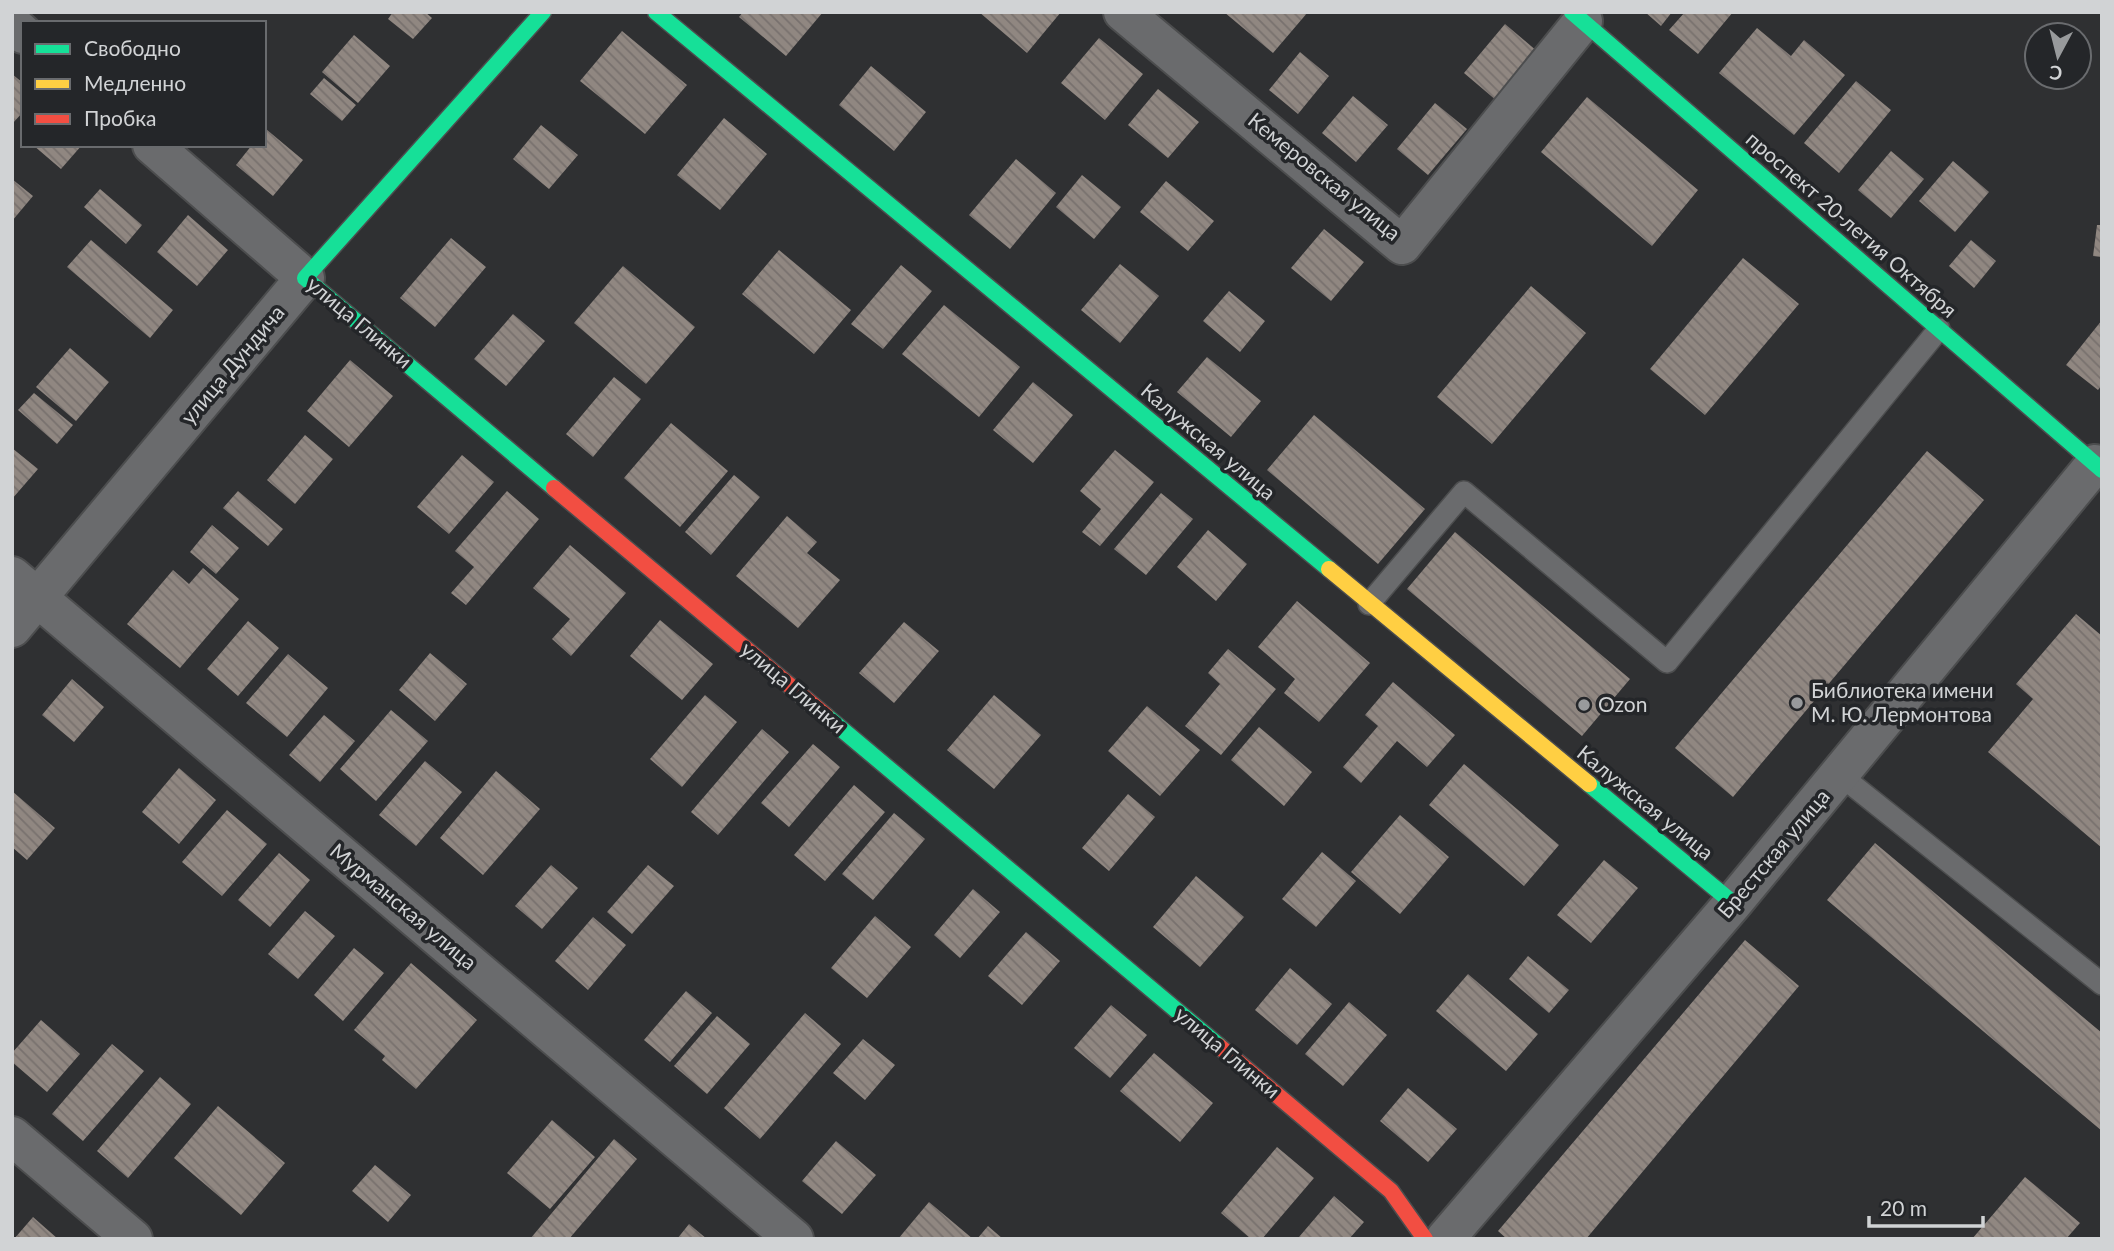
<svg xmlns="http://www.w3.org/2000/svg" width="2114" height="1251" font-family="Lato,sans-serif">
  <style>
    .building { fill: url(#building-back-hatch) }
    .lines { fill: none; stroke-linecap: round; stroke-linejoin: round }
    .lane-casing { stroke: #4c4d4e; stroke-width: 24 }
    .street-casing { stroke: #4c4d4e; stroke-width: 42 }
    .fast-casing { stroke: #4c4d4e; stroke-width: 19 }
    .slow-casing { stroke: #4c4d4e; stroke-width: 19 }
    .jam-casing { stroke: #4c4d4e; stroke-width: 19 }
    .lane { stroke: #6a6b6d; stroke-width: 21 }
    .street { stroke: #6a6b6d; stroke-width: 38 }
    .fast { stroke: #16e098; stroke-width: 16 }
    .slow { stroke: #ffcf43; stroke-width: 16 }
    .jam { stroke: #f24e42; stroke-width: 16 }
    .poi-dot { fill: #989a9c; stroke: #242629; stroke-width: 2.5 }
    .labels { text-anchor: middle; stroke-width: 7; stroke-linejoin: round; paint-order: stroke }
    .street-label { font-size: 21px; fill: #d1d3d5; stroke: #242629 }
    .poi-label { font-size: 21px; fill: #d1d3d5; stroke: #242629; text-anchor: start }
  </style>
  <defs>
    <pattern id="building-back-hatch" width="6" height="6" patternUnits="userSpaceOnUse" patternTransform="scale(1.75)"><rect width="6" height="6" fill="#908781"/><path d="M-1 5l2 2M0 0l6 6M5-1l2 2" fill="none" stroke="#78716e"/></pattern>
  </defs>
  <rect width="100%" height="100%" fill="#2f3032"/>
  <!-- building -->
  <path class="building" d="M 393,12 L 425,12 L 432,18 L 413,39 L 388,19 Z
    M 743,12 L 823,12 L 786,56 L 739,17 Z
    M 979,12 L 1061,12 L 1027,53 Z
    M 1224,12 L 1308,12 L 1273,53 Z
    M 1645,12 L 1672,12 L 1661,26 Z
    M 1685,12 L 1733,12 L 1698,54 L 1669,30 Z
    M 1505,24 L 1538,52 L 1497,101 L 1464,73 Z
    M 1757,28 L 1791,56 L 1804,40 L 1845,75 L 1794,135 L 1719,73 Z
    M 622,31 L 687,85 L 645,134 L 580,81 Z
    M 354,35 L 390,66 L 358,103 L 322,72 Z
    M 1099,38 L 1143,74 L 1105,120 L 1061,83 Z
    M 1300,52 L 1329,76 L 1298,114 L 1269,90 Z
    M 871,66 L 926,112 L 894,151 L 839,105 Z
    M 12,74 L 23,83 L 23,112 L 12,124 Z
    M 324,78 L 356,105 L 342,121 L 310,94 Z
    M 1856,81 L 1891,110 L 1839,173 L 1804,143 Z
    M 1158,89 L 1199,122 L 1168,158 L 1128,125 Z
    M 1353,96 L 1388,125 L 1356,162 L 1322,133 Z
    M 1587,97 L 1698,190 L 1652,246 L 1541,152 Z
    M 1435,103 L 1467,129 L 1428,175 L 1397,149 Z
    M 724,118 L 767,154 L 720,210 L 677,175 Z
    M 541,125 L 578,155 L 549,189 L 513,159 Z
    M 266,129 L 303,160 L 273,196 L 236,165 L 252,145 L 264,145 Z
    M 33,145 L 82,145 L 61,169 Z
    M 1891,151 L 1924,179 L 1891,218 L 1858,190 Z
    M 1016,159 L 1056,193 L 1010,249 L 969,215 Z
    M 1953,161 L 1989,192 L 1955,232 L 1919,201 Z
    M 1082,175 L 1121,207 L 1094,239 L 1056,207 Z
    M 12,179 L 33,196 L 12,221 Z
    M 1166,181 L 1214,221 L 1188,251 L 1140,212 Z
    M 100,189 L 142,225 L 126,244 L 84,207 Z
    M 188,215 L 228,250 L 197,286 L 157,252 Z
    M 2097,225 L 2102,225 L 2102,257 L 2093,256 Z
    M 1324,229 L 1364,262 L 1331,301 L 1291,268 Z
    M 451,238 L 486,267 L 435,327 L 400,298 Z
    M 91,240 L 173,310 L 150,338 L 67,267 Z
    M 1971,240 L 1996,261 L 1974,288 L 1949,266 Z
    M 779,250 L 851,310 L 814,354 L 742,294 Z
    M 1743,258 L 1799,304 L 1705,415 L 1650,369 Z
    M 1120,264 L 1159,296 L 1120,343 L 1081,310 Z
    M 901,265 L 932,291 L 883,349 L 851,324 Z
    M 623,266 L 695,327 L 646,384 L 574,323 Z
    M 1531,286 L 1586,333 L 1492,444 L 1437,397 Z
    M 1229,291 L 1265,321 L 1240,352 L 1203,321 Z
    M 944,305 L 1020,367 L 979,417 L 902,354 Z
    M 513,314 L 545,341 L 506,386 L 474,359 Z
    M 2102,320 L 2102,385 L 2098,390 L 2066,365 Z
    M 70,348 L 109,382 L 76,421 L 36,387 Z
    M 1207,357 L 1261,401 L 1231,437 L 1177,392 Z
    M 350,360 L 393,396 L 349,447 L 307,411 Z
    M 614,377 L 641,399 L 593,457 L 566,434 Z
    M 1033,382 L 1073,415 L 1033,463 L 993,430 Z
    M 34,393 L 73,425 L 57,444 L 18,410 Z
    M 1314,415 L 1425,509 L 1378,564 L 1267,470 Z
    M 671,423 L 728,471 L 680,527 L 624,478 Z
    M 305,435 L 333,459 L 295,504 L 267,480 Z
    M 12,448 L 38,469 L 12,499 Z
    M 1115,450 L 1154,482 L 1100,546 L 1082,532 L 1101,509 L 1080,491 Z
    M 1927,451 L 1984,500 L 1733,797 L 1675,748 Z
    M 462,455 L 494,482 L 449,534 L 417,507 Z
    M 734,475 L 760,497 L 711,555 L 685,532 Z
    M 238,491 L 283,529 L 268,546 L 223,508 Z
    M 507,491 L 539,519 L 466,605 L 451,593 L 474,567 L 455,551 Z
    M 1161,493 L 1193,519 L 1146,575 L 1114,549 Z
    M 787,516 L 817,542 L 807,553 L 840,580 L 798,628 L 736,576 Z
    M 212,525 L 239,548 L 216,574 L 190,552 Z
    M 1208,530 L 1247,564 L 1216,601 L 1177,567 Z
    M 1455,532 L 1630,679 L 1582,736 L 1407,589 Z
    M 570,545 L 626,593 L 571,656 L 552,639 L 570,619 L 533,588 Z
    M 203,568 L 239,599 L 180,668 L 127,624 L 173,570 L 189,584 Z
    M 1297,601 L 1370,663 L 1319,722 L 1284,693 L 1295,679 L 1258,647 Z
    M 2076,614 L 2102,636 L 2102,848 L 1988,752 L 2033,699 L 2016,684 Z
    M 660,620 L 713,664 L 682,700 L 630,656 Z
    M 248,621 L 279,648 L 238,696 L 207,669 Z
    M 904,622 L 939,651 L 894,703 L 859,673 Z
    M 1228,649 L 1276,689 L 1221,755 L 1185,726 L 1220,684 L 1208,673 Z
    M 430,653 L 467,684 L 435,721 L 399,690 Z
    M 288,654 L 328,688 L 287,737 L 246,703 Z
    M 72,679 L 104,707 L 74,742 L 42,715 Z
    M 1393,682 L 1455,735 L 1427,767 L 1397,741 L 1361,783 L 1343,767 L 1378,726 L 1365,715 Z
    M 705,695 L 737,722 L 682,787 L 650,759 Z
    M 994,695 L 1041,735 L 994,789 L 947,750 Z
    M 1147,706 L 1200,750 L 1160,796 L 1108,751 Z
    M 391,710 L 428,741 L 376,801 L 340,769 Z
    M 324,715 L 355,741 L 320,782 L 289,755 Z
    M 1259,727 L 1312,772 L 1284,806 L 1231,760 Z
    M 762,729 L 789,752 L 718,835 L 691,812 Z
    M 813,744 L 840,767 L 789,827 L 761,803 Z
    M 425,761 L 462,792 L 416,846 L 379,815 Z
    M 1464,764 L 1559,845 L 1524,886 L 1429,805 Z
    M 179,768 L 216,800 L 179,844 L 142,812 Z
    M 496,771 L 540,809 L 483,875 L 440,838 Z
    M 854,785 L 885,812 L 825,881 L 794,855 Z
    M 12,791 L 55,828 L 27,860 L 12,847 Z
    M 1128,794 L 1155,817 L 1109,871 L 1082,848 Z
    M 227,810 L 267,844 L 222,896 L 182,862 Z
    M 894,813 L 925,839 L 873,900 L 842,874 Z
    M 1400,815 L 1449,857 L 1400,914 L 1351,872 Z
    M 1875,843 L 2102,1033 L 2102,1131 L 1827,900 Z
    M 1322,852 L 1356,881 L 1316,927 L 1282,899 Z
    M 279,853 L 310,880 L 270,927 L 238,900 Z
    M 1604,860 L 1638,888 L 1591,943 L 1557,915 Z
    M 551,865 L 578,888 L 542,929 L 515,906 Z
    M 648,865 L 674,886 L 632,934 L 607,912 Z
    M 1196,876 L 1244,917 L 1200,967 L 1153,927 Z
    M 973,889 L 1000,912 L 960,958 L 934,935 Z
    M 305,911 L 335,936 L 298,979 L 268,954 Z
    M 875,916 L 911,947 L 867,998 L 831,968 Z
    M 593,917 L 626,945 L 588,990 L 555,961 Z
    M 1026,932 L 1060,961 L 1022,1005 L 988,976 Z
    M 1745,940 L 1799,986 L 1586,1239 L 1507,1239 L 1498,1231 Z
    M 354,948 L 384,973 L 343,1021 L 314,995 Z
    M 1528,956 L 1569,990 L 1549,1013 L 1509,979 Z
    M 411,963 L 477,1020 L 416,1089 L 382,1060 L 385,1056 L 354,1030 Z
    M 1290,968 L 1332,1004 L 1297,1045 L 1255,1010 Z
    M 1468,974 L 1538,1034 L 1506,1071 L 1436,1011 Z
    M 686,991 L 712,1013 L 670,1062 L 644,1040 Z
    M 1349,1002 L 1387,1035 L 1343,1086 L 1305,1054 Z
    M 1111,1005 L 1147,1035 L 1110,1078 L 1074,1048 Z
    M 805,1013 L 841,1044 L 760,1139 L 724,1108 Z
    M 717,1016 L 750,1044 L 707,1094 L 674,1066 Z
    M 41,1020 L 80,1054 L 47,1092 L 12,1062 L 12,1053 Z
    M 863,1039 L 895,1065 L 865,1100 L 833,1073 Z
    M 112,1044 L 144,1071 L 83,1141 L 52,1114 Z
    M 1154,1053 L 1213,1103 L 1180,1142 L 1120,1091 Z
    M 160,1077 L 191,1104 L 128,1178 L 97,1151 Z
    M 1408,1088 L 1457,1129 L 1428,1162 L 1380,1121 Z
    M 218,1106 L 285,1163 L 241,1215 L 174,1158 Z
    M 552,1120 L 595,1157 L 550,1209 L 507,1173 Z
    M 614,1139 L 637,1159 L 569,1239 L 530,1239 Z
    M 836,1141 L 876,1175 L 842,1214 L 802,1181 Z
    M 1277,1147 L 1314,1178 L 1262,1239 L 1251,1239 L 1221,1213 Z
    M 375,1165 L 411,1195 L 388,1222 L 352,1191 Z
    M 2025,1177 L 2080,1223 L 2066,1239 L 1972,1239 Z
    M 1334,1196 L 1364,1222 L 1349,1239 L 1301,1239 L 1299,1237 Z
    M 929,1202 L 973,1239 L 898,1239 Z
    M 33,1217 L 58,1239 L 14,1239 Z
    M 689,1224 L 707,1239 L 677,1239 Z
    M 988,1226 L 1003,1239 L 977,1239 Z"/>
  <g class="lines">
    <defs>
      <path id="lane" d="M 1369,604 L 1464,492 L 1667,662 L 1939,329
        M 1840,775 L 2102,984"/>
      <path id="street" d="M 1123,12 L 1402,245 L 1583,21
        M 12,24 L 23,34
        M 12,576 L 794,1239
        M 12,628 L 305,278 L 152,145
        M 12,1136 L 133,1239
        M 1445,1239 L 1733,903 L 2095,464"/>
      <path id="fast" d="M 543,12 L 305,278 L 554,488
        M 656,12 L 1329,569
        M 1572,12 L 2102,470
        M 826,716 L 1219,1046
        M 1589,784 L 1733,903"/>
      <path id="slow" d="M 1329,569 L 1589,784"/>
      <path id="jam" d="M 554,488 L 826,716
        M 1219,1046 L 1391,1191 L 1425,1239"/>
    </defs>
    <!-- lane casing -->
    <use href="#lane" class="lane-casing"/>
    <!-- street casing -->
    <use href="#street" class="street-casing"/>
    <!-- fast casing -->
    <use href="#fast" class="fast-casing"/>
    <!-- slow casing -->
    <use href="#slow" class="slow-casing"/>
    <!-- jam casing -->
    <use href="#jam" class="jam-casing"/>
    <!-- lane -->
    <use href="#lane" class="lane"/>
    <!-- street -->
    <use href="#street" class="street"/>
    <!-- fast -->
    <use href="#fast" class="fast"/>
    <!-- slow -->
    <use href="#slow" class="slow"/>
    <!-- jam -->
    <use href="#jam" class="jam"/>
  </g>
  <!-- markers -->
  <g class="poi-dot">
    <circle cx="1797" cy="703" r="7"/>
    <circle cx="1584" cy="705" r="7"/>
  </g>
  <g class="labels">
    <!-- street labels -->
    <g class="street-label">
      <text transform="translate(1324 177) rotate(39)" y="7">Кемеровская улица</text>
      <text transform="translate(1851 225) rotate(41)" y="7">проспект 20-летия Октября</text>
      <text transform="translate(359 323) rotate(40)" y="7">улица Глинки</text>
      <text transform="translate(233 365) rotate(-50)" y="7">улица Дундича</text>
      <text transform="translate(1208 442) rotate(40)" y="7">Калужская улица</text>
      <text transform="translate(793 688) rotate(40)" y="7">улица Глинки</text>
      <text transform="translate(1645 803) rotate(39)" y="7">Калужская улица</text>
      <text transform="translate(1774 854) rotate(-50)" y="7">Брестская улица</text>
      <text transform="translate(403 907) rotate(40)" y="7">Мурманская улица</text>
      <text transform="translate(1227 1053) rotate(40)" y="7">улица Глинки</text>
    </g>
    <!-- poi labels -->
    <g class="poi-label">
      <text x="1811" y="698">Библиотека имени<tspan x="1811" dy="24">М. Ю. Лермонтова</tspan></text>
      <text x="1598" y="712">Ozon</text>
    </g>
  </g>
  <!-- border -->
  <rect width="2114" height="1251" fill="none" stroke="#d1d3d5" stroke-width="28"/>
  <!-- legend -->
  <rect x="21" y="21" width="245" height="126" fill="#242629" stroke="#696b6e" stroke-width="2"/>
  <rect x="35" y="44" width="35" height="10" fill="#16e098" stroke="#696b6e" stroke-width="2"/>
  <text x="84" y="56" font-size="21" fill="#d1d3d5">Свободно</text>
  <rect x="35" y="79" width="35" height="10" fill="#ffcf43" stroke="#696b6e" stroke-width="2"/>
  <text x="84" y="91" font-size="21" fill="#d1d3d5">Медленно</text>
  <rect x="35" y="114" width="35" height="10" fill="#f24e42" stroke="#696b6e" stroke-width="2"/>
  <text x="84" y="126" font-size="21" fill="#d1d3d5">Пробка</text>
  <!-- north arrow -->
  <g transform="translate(2058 56) rotate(187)"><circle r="33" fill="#242629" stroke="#696b6e" stroke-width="2"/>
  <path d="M0-5L12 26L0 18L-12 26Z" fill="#989a9c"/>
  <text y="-10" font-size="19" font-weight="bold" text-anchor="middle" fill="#d1d3d5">С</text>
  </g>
  <!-- scale -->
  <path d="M1869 1216v10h114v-10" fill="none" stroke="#d1d3d5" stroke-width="3.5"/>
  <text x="1880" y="1216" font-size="21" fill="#d1d3d5" stroke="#242629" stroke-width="5" paint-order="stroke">20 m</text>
</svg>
